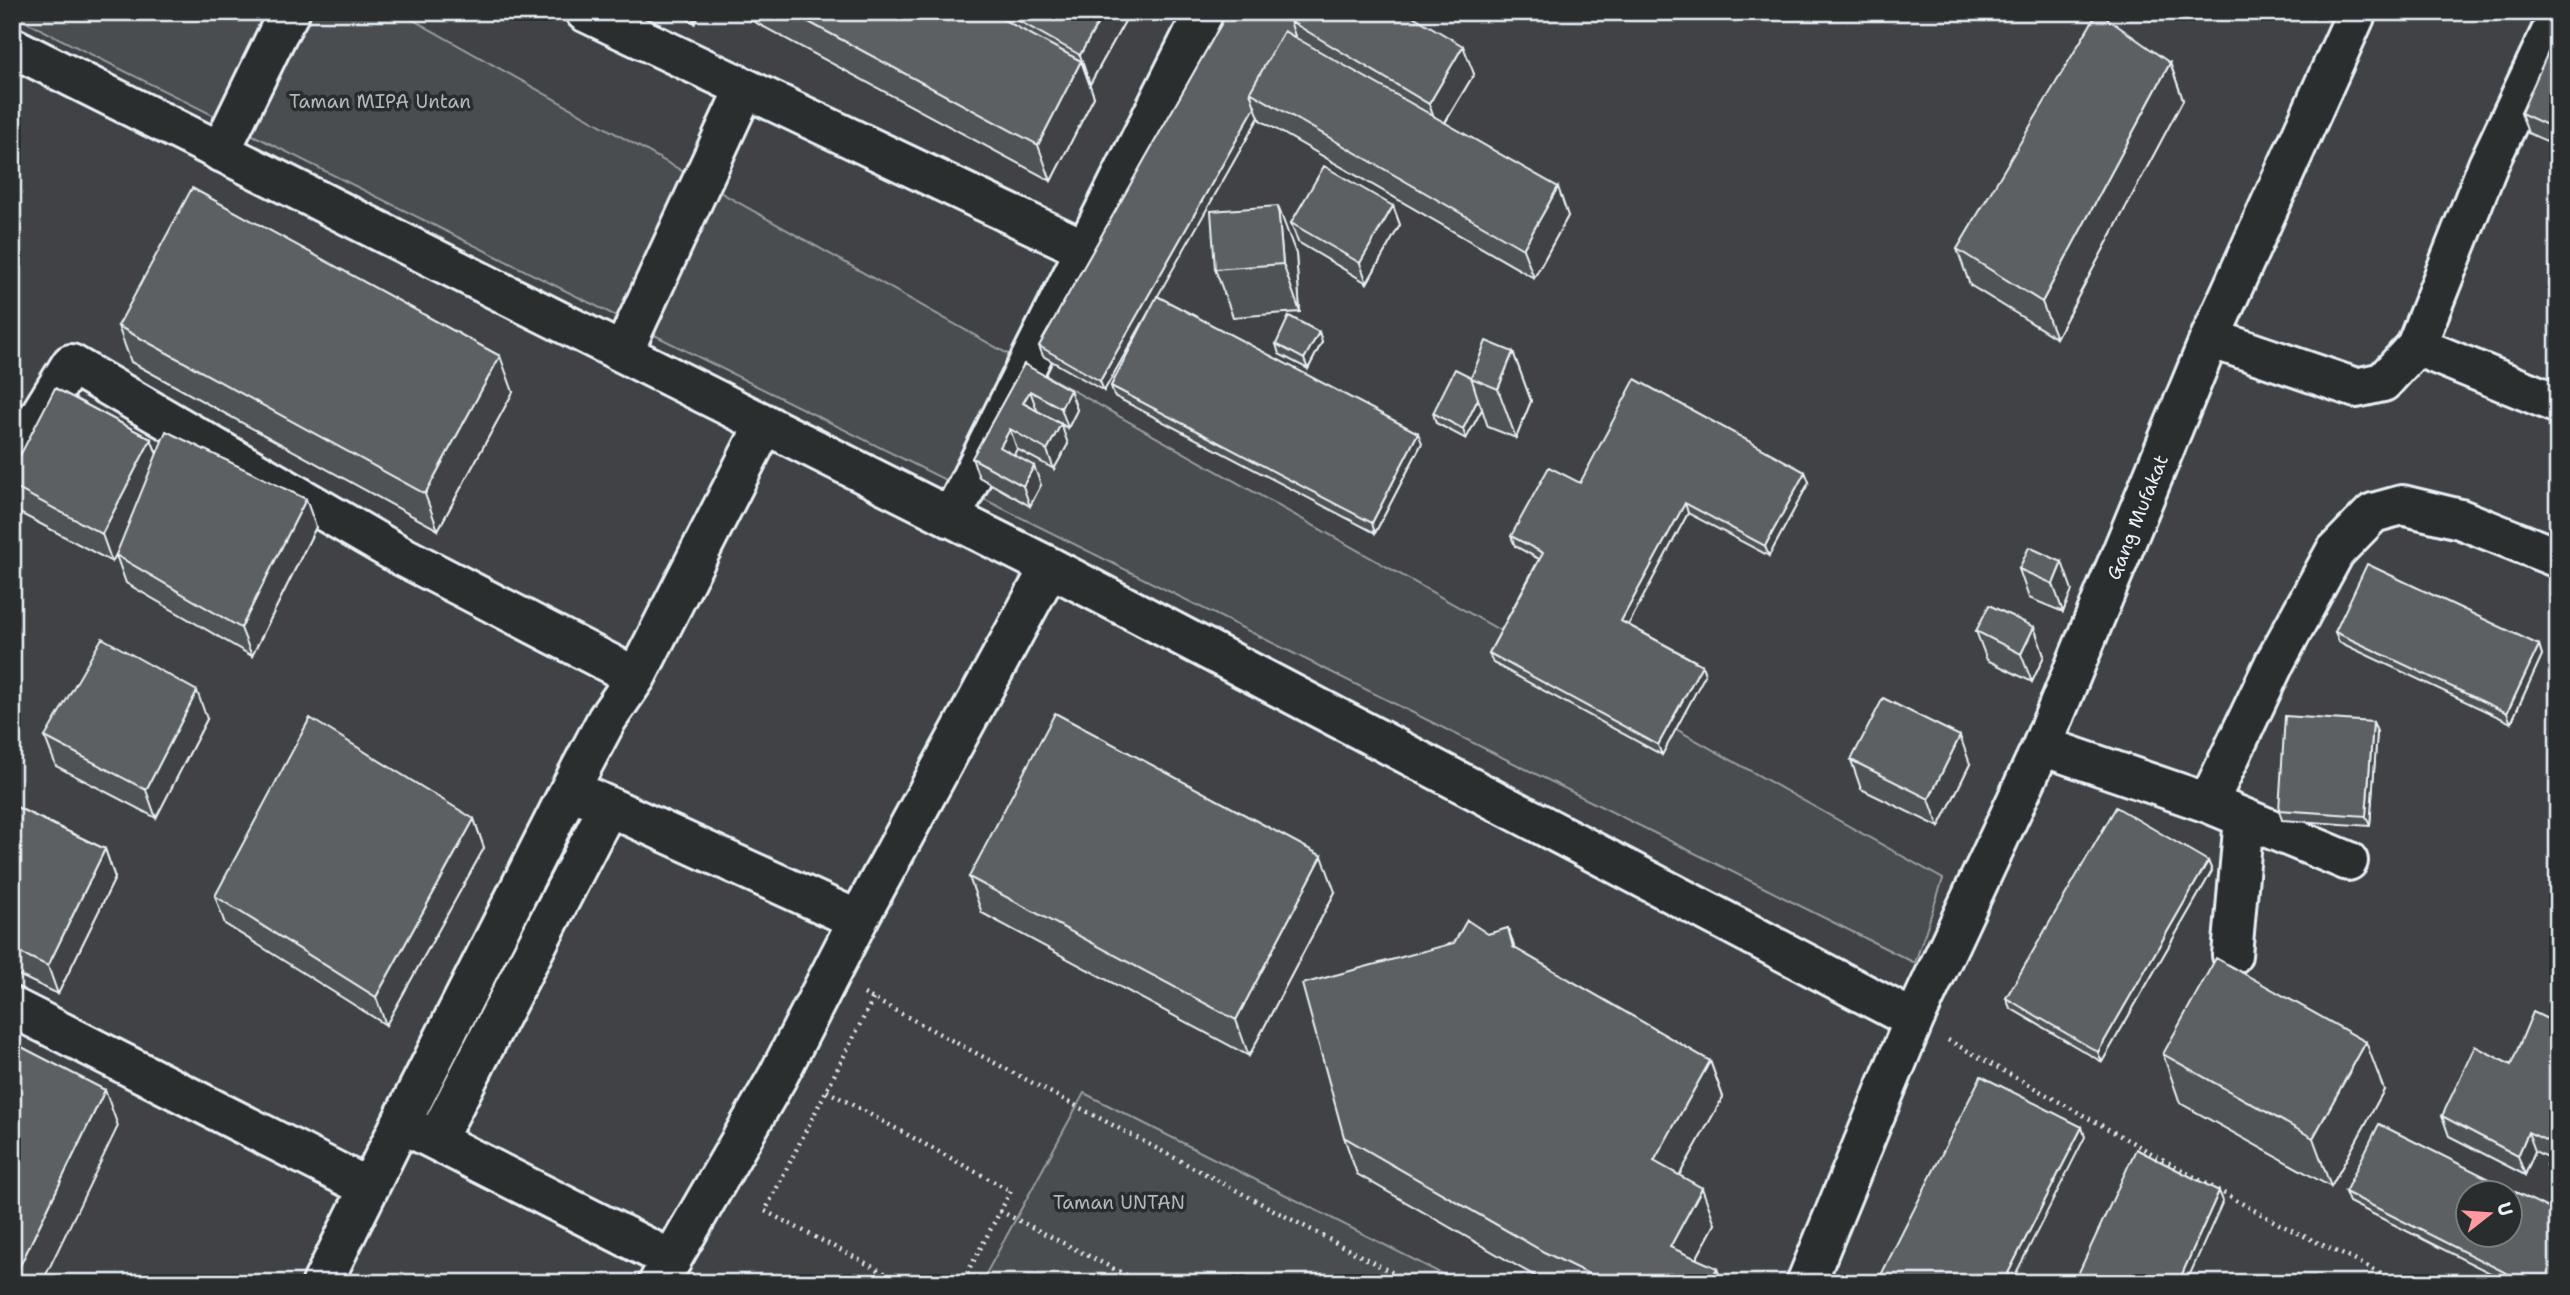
<svg xmlns="http://www.w3.org/2000/svg" width="2570" height="1295" font-family="'Shantell Sans',sans-serif">
  <style>
    .built { fill: #3f4244; fill-rule: evenodd }
    .green { fill: #494d4f; stroke: #989fa4; stroke-width: 2 }
    .lines { fill: none; stroke-linecap: round; stroke-linejoin: round }
    .minor-casing { stroke: #e8f1f8; stroke-width: 44 }
    .path { stroke: #e8f1f8; stroke-width: 4.5; stroke-dasharray: 2 5; stroke-linecap: butt }
    .minor { stroke: #2a2d2e; stroke-width: 38 }
    .wall { fill: #4f5355; stroke: #e8f1f8; stroke-width: 2 }
    .shaded-wall { fill: #404345; stroke: #e8f1f8; stroke-width: 2 }
    .building { fill: #5c6063; stroke: #e8f1f8; stroke-width: 2; fill-rule: evenodd }
    .labels { text-anchor: middle; stroke-width: 7; stroke-linejoin: round; paint-order: stroke }
    .park-label { font-size: 19px; fill: #b0b8bd; stroke: #2a2d2e }
    .street-label { font-size: 19px; fill: #e8f1f8; stroke: #2a2d2e }
  </style>
  <rect width="100%" height="100%" fill="#323536"/>
  <filter id="ink" filterUnits="userSpaceOnUse"><feTurbulence type="fractalNoise" baseFrequency=".0143" numOctaves="2"/><feDisplacementMap in="SourceGraphic" scale="14" xChannelSelector="R" yChannelSelector="G"/><feConvolveMatrix kernelMatrix="1 2 1 2 8 2 1 2 1" color-interpolation-filters="sRGB"/></filter>
  <g filter="url(#ink)">
    <!-- built -->
    <path class="built" d="M 12,12 L 2558,12 L 2558,1283 L 12,1283 ZM 2468,1194 L 2510,1194 L 2510,1236 L 2468,1236 Z"/>
    <!-- green -->
    <path class="green" d="M 12,12 L 399,12 L 1943,879 L 1915,963 L 12,15 Z
      M 1084,1093 L 1460,1283 L 981,1283 Z"/>
    <g class="lines">
      <defs>
        <path id="minor" d="M 585,12 L 1084,249
          M 12,47 L 1050,567 L 1914,1020
          M 220,152 L 278,33 L 290,12
          M 2210,338 L 2356,388 L 2383,382 L 2416,346 L 2488,165 L 2558,17
          M 2416,346 L 2558,404
          M 623,352 L 745,88
          M 765,424 L 636,677 L 607,719 L 570,789 L 858,920
          M 12,428 L 28,434 L 71,364 L 398,554 L 636,677
          M 951,518 L 1204,12
          M 2042,746 L 2208,803 L 2348,861
          M 2208,803 L 2275,662 L 2335,552 L 2373,513 L 2402,505 L 2460,519 L 2558,558
          M 2232,955 L 2244,818
          M 12,1007 L 369,1188
          M 401,1123 L 570,789
          M 436,1140 L 608,807
          M 322,1283 L 401,1123 L 672,1260
          M 658,1283 L 778,1076 L 858,920 L 1050,567
          M 1806,1283 L 1914,1020 L 2042,746 L 2210,338 L 2357,12"/>
      </defs>
      <!-- minor casing -->
      <use href="#minor" class="minor-casing"/>
      <!-- path -->
      <path class="path" d="M 864,994 L 1412,1283
        M 873,999 L 765,1211 L 904,1283
        M 1948,1040 L 2279,1224 L 2402,1283
        M 827,1091 L 1011,1191 L 962,1283
        M 1000,1211 L 1142,1283
        M 1364,1283 L 1370,1281 L 1410,1282"/>
      <!-- minor -->
      <use href="#minor" class="minor"/>
    </g>
    <!-- wall -->
    <path class="wall" d="M 672,12 L 700,12 L 695,23 Z
      M 747,12 L 989,12 L 1006,21 L 1003,12 L 1130,12 L 1090,84 L 1089,83 L 1094,97 L 1051,181 L 749,19 Z
      M 1228,12 L 1406,12 L 1474,74 L 1445,123 L 1568,216 L 1534,278 L 1260,120 L 1259,117 L 1157,296 L 1422,443 L 1375,533 L 1114,396 L 1111,386 L 1152,305 L 1104,391 L 1043,356 L 1039,346 Z
      M 2558,43 L 2558,146 L 2528,133 L 2521,113 Z
      M 2170,63 L 2183,100 L 2056,338 L 1970,285 L 1957,249 Z
      M 1393,206 L 1400,225 L 1367,283 L 1298,242 L 1291,223 Z
      M 1296,254 L 1300,312 L 1233,317 L 1215,269 Z
      M 118,326 L 513,392 L 438,530 L 131,362 Z
      M 1319,332 L 1322,342 L 1308,369 L 1279,354 L 1276,344 Z
      M 1513,352 L 1531,401 L 1516,438 L 1488,427 L 1482,409 L 1466,439 L 1436,423 L 1433,413 L 1471,377 Z
      M 1024,364 L 1070,390 L 1077,410 L 1068,428 L 1037,411 L 1068,444 L 1054,469 L 1017,449 L 1014,454 L 1041,485 L 1030,506 L 979,477 L 972,458 Z
      M 151,439 L 157,454 L 316,527 L 252,656 L 126,583 L 116,555 L 117,553 L 112,562 L 16,511 L 12,500 L 12,471 Z
      M 1805,472 L 1809,482 L 1769,556 L 1688,513 L 1628,625 L 1702,665 L 1705,675 L 1662,755 L 1493,663 L 1489,653 L 1539,559 L 1515,546 L 1511,536 L 1580,483 Z
      M 2019,569 L 2072,590 L 2063,612 L 2029,598 Z
      M 2034,627 L 2044,656 L 2032,682 L 1987,660 L 1976,631 Z
      M 2335,632 L 2539,645 L 2542,655 L 2511,723 L 2339,642 Z
      M 207,719 L 156,818 L 56,766 L 45,737 Z
      M 2373,722 L 2377,732 L 2370,826 L 2282,820 L 2279,810 Z
      M 1851,760 L 1970,764 L 1939,827 L 1861,789 Z
      M 12,805 L 105,849 L 115,878 L 58,994 L 12,972 Z
      M 474,819 L 484,848 L 386,1025 L 225,924 L 215,896 Z
      M 2208,861 L 2212,871 L 2102,1062 L 2010,1008 L 2006,998 Z
      M 969,877 L 1335,892 L 1249,1056 L 982,913 Z
      M 1508,928 L 1515,949 L 1710,1061 L 1723,1097 L 1679,1175 L 1715,1224 L 1696,1259 L 1722,1283 L 1547,1283 L 1357,1174 L 1344,1137 L 1488,934 Z
      M 2558,1024 L 2558,1187 L 2553,1185 L 2546,1165 L 2549,1158 L 2535,1151 L 2525,1175 L 2449,1136 L 2442,1116 L 2511,1065 Z
      M 2163,1054 L 2384,1090 L 2331,1187 L 2180,1103 Z
      M 2345,1192 L 2558,1283 L 2510,1283 L 2349,1202 Z"/>
    <!-- shaded-wall -->
    <path class="shaded-wall" d="M 691,12 L 700,12 L 695,23 Z
      M 1104,12 L 1130,12 L 1090,84 L 1080,55 Z
      M 1463,46 L 1474,74 L 1439,132 L 1429,104 Z
      M 1081,61 L 1094,97 L 1051,181 L 1038,145 Z
      M 2170,63 L 2183,100 L 2056,338 L 2042,302 Z
      M 1255,107 L 1259,117 L 1104,391 L 1100,381 Z
      M 1558,187 L 1568,216 L 1534,278 L 1523,249 Z
      M 1278,206 L 1296,254 L 1300,312 L 1283,264 Z
      M 1393,206 L 1400,225 L 1367,283 L 1360,263 Z
      M 1319,332 L 1322,342 L 1308,369 L 1304,359 Z
      M 1513,352 L 1531,401 L 1516,438 L 1498,389 Z
      M 500,356 L 513,392 L 438,530 L 425,494 Z
      M 1070,390 L 1077,410 L 1068,428 L 1061,408 Z
      M 1030,391 L 1037,410 L 1030,423 L 1023,403 Z
      M 1478,399 L 1482,409 L 1466,439 L 1463,429 Z
      M 1061,424 L 1068,444 L 1054,469 L 1047,450 Z
      M 1010,429 L 1017,449 L 1007,466 L 1000,447 Z
      M 1418,433 L 1422,443 L 1375,533 L 1372,523 Z
      M 151,439 L 162,468 L 112,562 L 102,534 Z
      M 1034,466 L 1041,485 L 1030,506 L 1023,486 Z
      M 1805,472 L 1809,482 L 1769,556 L 1765,546 Z
      M 306,499 L 316,527 L 252,656 L 241,628 Z
      M 1685,503 L 1688,513 L 1625,631 L 1621,621 Z
      M 2062,562 L 2072,590 L 2063,612 L 2053,584 Z
      M 2034,627 L 2044,656 L 2032,682 L 2021,654 Z
      M 2539,645 L 2542,655 L 2511,723 L 2507,713 Z
      M 1702,665 L 1705,675 L 1662,755 L 1658,745 Z
      M 197,691 L 207,719 L 156,818 L 146,790 Z
      M 2373,722 L 2377,732 L 2370,826 L 2366,816 Z
      M 1960,736 L 1970,764 L 1939,827 L 1929,799 Z
      M 474,819 L 484,848 L 386,1025 L 376,997 Z
      M 105,849 L 115,878 L 58,994 L 48,966 Z
      M 1322,856 L 1335,892 L 1249,1056 L 1236,1020 Z
      M 2208,861 L 2212,871 L 2102,1062 L 2098,1052 Z
      M 2366,1042 L 2384,1090 L 2331,1187 L 2313,1138 Z
      M 1710,1061 L 1723,1097 L 1667,1197 L 1654,1161 Z
      M 105,1090 L 118,1126 L 42,1283 L 15,1283 L 14,1278 Z
      M 2082,1127 L 2085,1137 L 2011,1283 L 2003,1283 Z
      M 2528,1132 L 2535,1151 L 2525,1175 L 2518,1156 Z
      M 1702,1188 L 1715,1224 L 1683,1283 L 1670,1247 Z
      M 2219,1191 L 2223,1201 L 2186,1283 L 2178,1283 Z
      M 1717,1268 L 1722,1283 L 1710,1283 Z"/>
    <!-- building -->
    <path class="building" d="M 790,12 L 989,12 L 1081,61 L 1038,145 Z
      M 1003,12 L 1104,12 L 1080,55 Z
      M 1228,12 L 1295,12 L 1290,21 L 1295,36 L 1294,37 L 1284,31 L 1250,92 L 1255,107 L 1100,381 L 1039,346 Z
      M 1295,12 L 1406,12 L 1463,46 L 1429,104 L 1290,21 Z
      M 2098,12 L 2170,63 L 2042,302 L 1957,249 Z
      M 1284,31 L 1558,187 L 1523,249 L 1250,92 Z
      M 2553,41 L 2558,43 L 2558,130 L 2521,113 Z
      M 1324,166 L 1393,206 L 1360,263 L 1291,223 Z
      M 192,188 L 500,356 L 425,494 L 118,326 Z
      M 1278,206 L 1283,264 L 1215,269 L 1211,211 Z
      M 1157,296 L 1418,433 L 1372,523 L 1111,386 Z
      M 1289,316 L 1319,332 L 1304,359 L 1276,344 Z
      M 1486,341 L 1513,352 L 1498,389 L 1471,378 Z
      M 1024,364 L 1070,390 L 1061,408 L 1030,391 L 1023,403 L 1061,424 L 1047,450 L 1010,429 L 1000,447 L 1034,466 L 1023,486 L 972,458 Z
      M 1455,369 L 1471,377 L 1478,399 L 1463,429 L 1433,413 Z
      M 1635,379 L 1805,472 L 1765,546 L 1685,503 L 1621,621 L 1702,665 L 1658,745 L 1489,653 L 1543,553 L 1511,536 L 1549,467 L 1580,483 Z
      M 55,388 L 151,439 L 102,534 L 12,486 L 12,471 Z
      M 166,431 L 306,499 L 241,628 L 116,555 Z
      M 2029,547 L 2062,562 L 2053,584 L 2019,569 Z
      M 2367,564 L 2539,645 L 2507,713 L 2335,632 Z
      M 1989,605 L 2034,627 L 2021,654 L 1976,631 Z
      M 102,638 L 197,691 L 146,790 L 45,737 Z
      M 1883,698 L 1960,736 L 1929,799 L 1851,760 Z
      M 1055,713 L 1322,856 L 1236,1020 L 969,877 Z
      M 2285,716 L 2373,722 L 2366,816 L 2279,810 Z
      M 310,718 L 474,819 L 376,997 L 215,896 Z
      M 12,805 L 105,849 L 48,966 L 12,949 Z
      M 2116,807 L 2208,861 L 2098,1052 L 2006,998 Z
      M 1467,920 L 1488,934 L 1508,928 L 1513,947 L 1710,1061 L 1654,1161 L 1702,1188 L 1670,1247 L 1717,1268 L 1710,1283 L 1607,1283 L 1544,1252 L 1344,1137 L 1302,984 L 1454,943 Z
      M 2216,958 L 2366,1042 L 2313,1138 L 2163,1054 Z
      M 2533,1012 L 2558,1024 L 2558,1171 L 2546,1165 L 2556,1145 L 2528,1132 L 2518,1156 L 2442,1116 L 2475,1046 L 2511,1065 Z
      M 12,1042 L 105,1090 L 14,1278 L 12,1277 Z
      M 1981,1076 L 2082,1127 L 2003,1283 L 1877,1283 Z
      M 2379,1124 L 2558,1213 L 2558,1283 L 2526,1283 L 2345,1192 ZM 2468,1194 L 2510,1194 L 2510,1236 L 2468,1236 Z
      M 2136,1149 L 2219,1191 L 2178,1283 L 2074,1283 Z"/>
  </g>
  <g class="labels">
    <!-- park labels -->
    <g class="park-label">
      <text x="380" y="108">Taman MIPA Untan</text>
      <text x="1119" y="1209">Taman UNTAN</text>
    </g>
    <!-- street labels -->
    <g class="street-label">
      <text transform="translate(2137 517) rotate(-68)" y="7">Gang Mufakat</text>
    </g>
  </g>
  <!-- margin -->
  <rect width="2570" height="1295" fill="none" stroke="#2a2d2e" stroke-width="42"/>
  <rect x="21" y="21" width="2528" height="1253" fill="none" stroke="#e8f1f8" stroke-width="2.5" filter="url(#ink)"/>
  <!-- north arrow -->
  <g transform="translate(2489 1214) rotate(73)"><circle r="33" fill="#2a2d2e" stroke="#767b7f" stroke-width="2"/>
  <path d="M0-5L12 26L0 18L-12 26Z" fill="#ff9aa2"/>
  <text y="-10" font-size="19" font-weight="bold" text-anchor="middle" fill="#e8f1f8">U</text>
  </g>
</svg>
